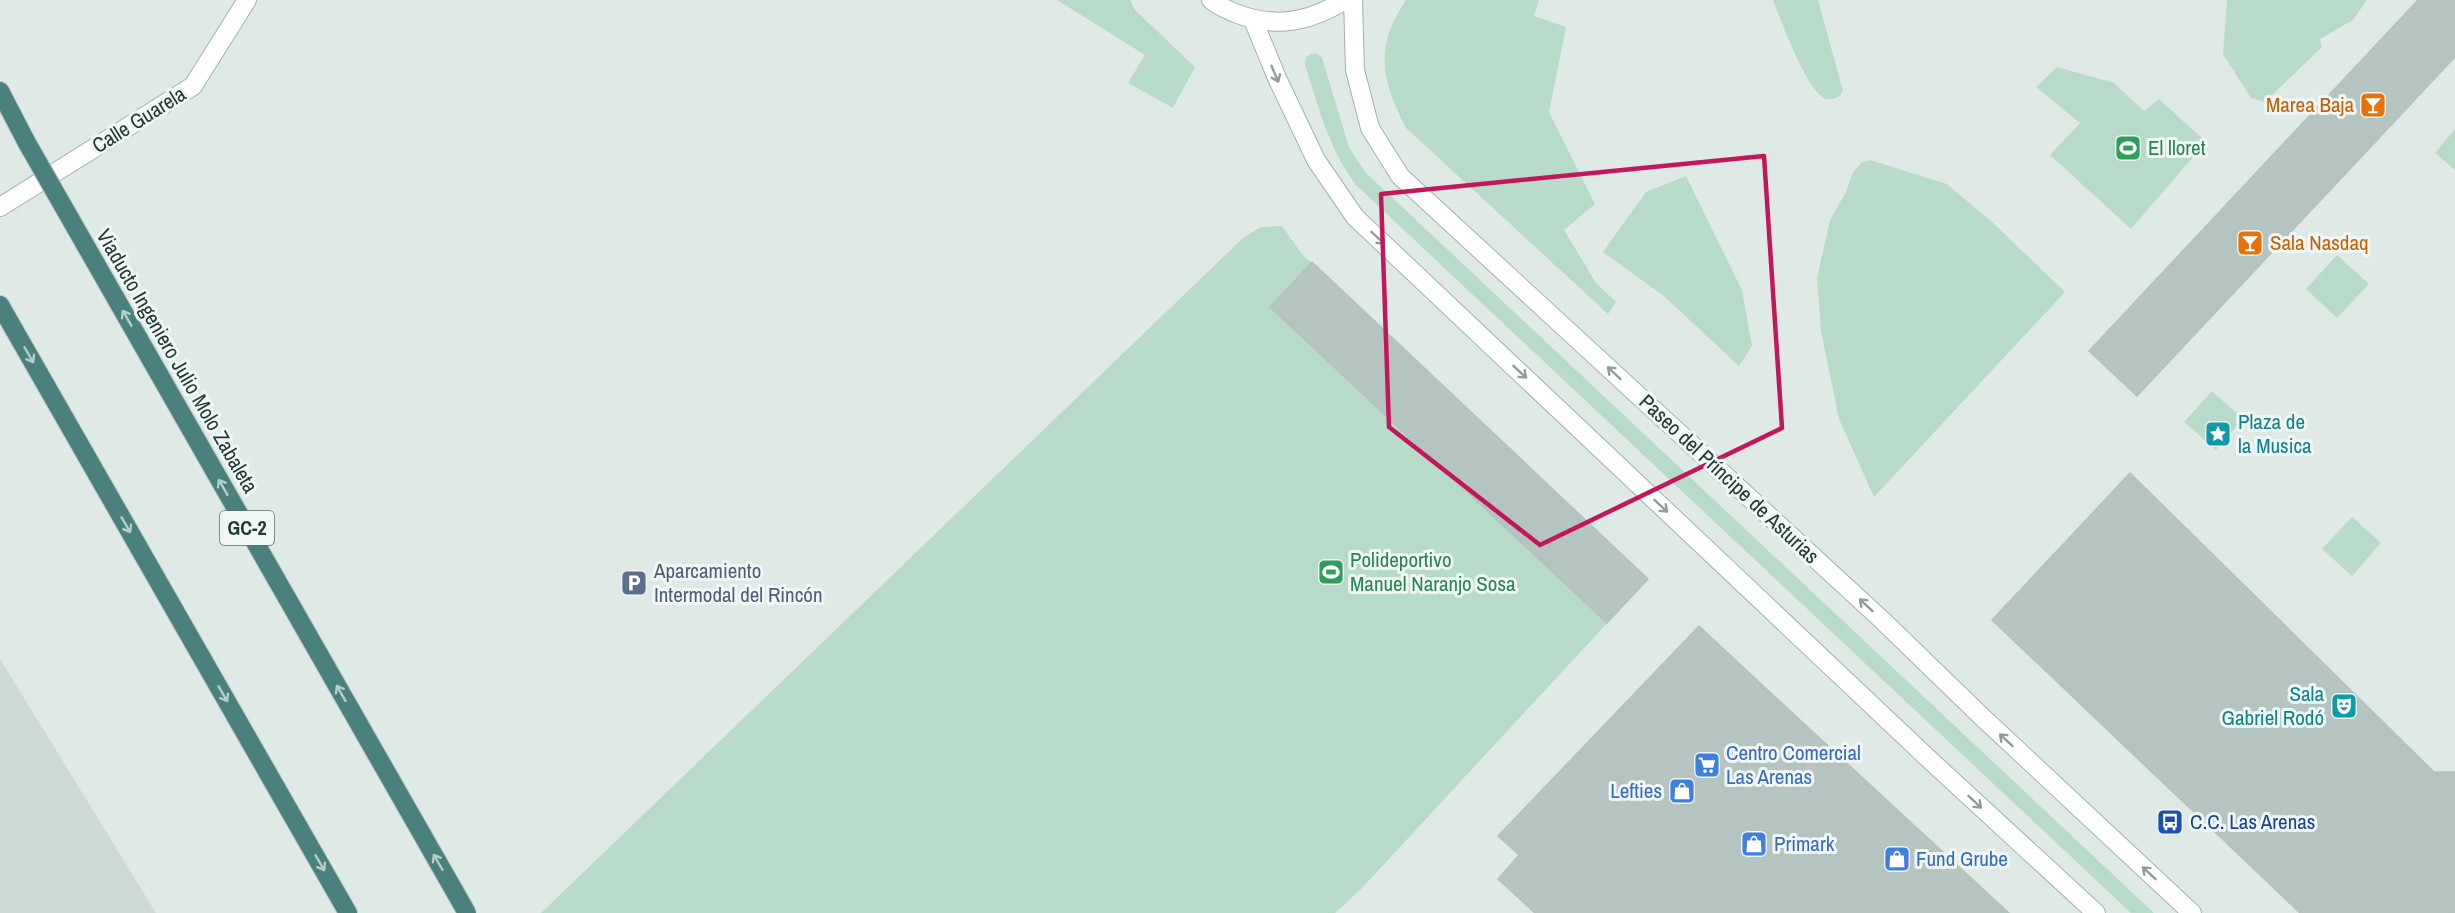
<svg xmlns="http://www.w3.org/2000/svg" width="2455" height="913" font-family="'Archivo Narrow',sans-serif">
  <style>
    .built { fill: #cdd9d6 }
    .green { fill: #b8dac8 }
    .building { fill: #b4c4c0; stroke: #b2c3bf; stroke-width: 1.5 }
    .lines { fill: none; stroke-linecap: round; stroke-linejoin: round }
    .minor-casing { stroke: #a2b1af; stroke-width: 20 }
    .tertiary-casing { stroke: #a2b1af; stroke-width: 20 }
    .trunk-casing { stroke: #bcc4c3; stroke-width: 20 }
    .minor { stroke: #fff; stroke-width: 18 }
    .tertiary { stroke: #fff; stroke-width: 18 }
    .trunk { stroke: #4a807e; stroke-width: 18 }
    .trunk-bridge-casing { stroke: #bcc4c3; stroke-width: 20; stroke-linecap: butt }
    .trunk-bridge { stroke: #4a807e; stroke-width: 18 }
    .oneway { stroke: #909c9b }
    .oneway2 { stroke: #b5cdcb }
    .marked { fill: none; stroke: #c2185b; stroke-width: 4.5; stroke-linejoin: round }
    .labels { text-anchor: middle; stroke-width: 6; stroke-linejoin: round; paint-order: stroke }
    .shield { fill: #eff6f4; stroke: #5f7270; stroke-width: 1.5 }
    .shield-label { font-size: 20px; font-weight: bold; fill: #213937 }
    .food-label { font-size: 21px; fill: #c56008; stroke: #eff6f4; text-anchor: end }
    .street-label { font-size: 21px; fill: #213937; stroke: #eff6f4 }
    .leisure-label { font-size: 21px; fill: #27864d; stroke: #eff6f4; text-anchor: start }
    .culture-label { font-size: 21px; fill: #0d838f; stroke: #eff6f4; text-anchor: start }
    .service-label { font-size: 21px; fill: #4e5e75; stroke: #eff6f4; text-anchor: start }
    .shop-label { font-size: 21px; fill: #366cbe; stroke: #eff6f4; text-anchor: start }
    .transit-label { font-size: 21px; fill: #164399; stroke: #eff6f4; text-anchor: start }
  </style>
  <rect width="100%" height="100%" fill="#dfeae7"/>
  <!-- built -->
  <path class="built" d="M 0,659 L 156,913 L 0,913 Z"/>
  <!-- green -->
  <path class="green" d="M 1057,0 L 1130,0 L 1135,10 L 1195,67 L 1173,108 L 1128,83 L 1145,55 Z
    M 1406,0 L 1539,0 L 1534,16 L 1566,27 L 1549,112 L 1595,204 L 1564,230 L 1596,283 L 1616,302 L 1608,314 L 1406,128 C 1381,79 1374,48 1406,0 Z
    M 1773,0 L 1818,0 L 1841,84 L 1843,90 L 1840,96 C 1834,99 1828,101 1822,97 C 1805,85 1781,21 1773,0 Z
    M 2227,0 L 2367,0 L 2353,20 L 2320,39 L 2322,47 L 2265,102 L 2251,98 L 2223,54 Z
    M 1311,54 L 1318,54 L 1322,58 L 1349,147 L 1365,172 L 2154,913 L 2131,913 L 1357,186 C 1329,150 1319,108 1305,65 L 1306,57 Z
    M 2057,67 L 2114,83 L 2144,111 L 2159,99 L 2206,142 L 2131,229 L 2050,155 L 2080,123 L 2036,87 Z
    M 2455,129 L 2455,170 L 2435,153 Z
    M 1870,160 L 1947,184 L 1992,222 L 2065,292 L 1874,497 L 1839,419 L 1821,331 L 1817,278 L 1830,220 L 1846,192 L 1853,172 L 1862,162 Z
    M 1686,176 L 1742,290 L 1752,346 L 1739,366 L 1664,296 L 1603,252 L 1646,192 Z
    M 1282,226 L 1302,254 L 1648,579 L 1362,888 L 1335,913 L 541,913 L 1243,238 L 1261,227 Z
    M 2337,255 L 2369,284 L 2337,318 L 2306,289 Z
    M 2212,391 L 2243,419 L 2216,450 L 2184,422 Z
    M 2352,517 L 2381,543 L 2352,576 L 2322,549 Z"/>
  <!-- building -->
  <path class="building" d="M 2418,0 L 2455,0 L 2455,57 L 2137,396 L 2089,351 Z
    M 1312,262 L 1648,579 L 1607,623 L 1270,307 Z
    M 2130,473 L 2434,772 L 2455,772 L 2455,913 L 2300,913 L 1992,620 Z
    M 1699,626 L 1773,695 L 2009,913 L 1535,913 L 1498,879 L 1519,855 L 1498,836 Z"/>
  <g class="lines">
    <defs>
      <path id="minor" d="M 0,207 L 193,86 L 247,0"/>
      <path id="tertiary" d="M 1211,0 C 1218,6 1226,9 1235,13 C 1276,29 1309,22 1345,0
        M 1353,0 L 1355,70 L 1370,128 L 1400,176 L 1882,620 L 1980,715 L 2192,913
        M 1253,20 L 1277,78 L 1316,160 L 1355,217 L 1932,762 L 2096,913"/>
      <path id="trunk" d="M 0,91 L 27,143
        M 0,305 L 348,913"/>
    </defs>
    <!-- minor casing -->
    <use href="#minor" class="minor-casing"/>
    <!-- tertiary casing -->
    <use href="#tertiary" class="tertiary-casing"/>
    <!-- trunk casing -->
    <use href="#trunk" class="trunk-casing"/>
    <!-- minor -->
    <use href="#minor" class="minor"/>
    <!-- tertiary -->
    <use href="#tertiary" class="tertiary"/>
    <!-- trunk -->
    <use href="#trunk" class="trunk"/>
    <defs>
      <path id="trunk-bridge" d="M 27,143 L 467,913"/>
    </defs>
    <!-- trunk-bridge casing -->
    <use href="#trunk-bridge" class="trunk-bridge-casing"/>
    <!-- trunk-bridge -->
    <use href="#trunk-bridge" class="trunk-bridge"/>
  </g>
  <!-- one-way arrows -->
  <defs><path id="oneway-shaft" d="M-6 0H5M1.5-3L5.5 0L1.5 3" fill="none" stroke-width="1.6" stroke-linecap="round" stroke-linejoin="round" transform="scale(1.5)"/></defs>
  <g class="oneway">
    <use href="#oneway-shaft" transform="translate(1275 74) rotate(67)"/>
    <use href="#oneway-shaft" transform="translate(1378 238) rotate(43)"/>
    <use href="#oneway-shaft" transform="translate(1520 372) rotate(43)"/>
    <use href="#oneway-shaft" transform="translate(1614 373) rotate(-137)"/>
    <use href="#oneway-shaft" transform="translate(1661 506) rotate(43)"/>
    <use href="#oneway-shaft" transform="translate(1866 605) rotate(-137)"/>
    <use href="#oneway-shaft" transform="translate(2006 740) rotate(-137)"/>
    <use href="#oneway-shaft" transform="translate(1975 802) rotate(43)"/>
    <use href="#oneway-shaft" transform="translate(2149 873) rotate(-137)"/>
  </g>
  <g class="oneway2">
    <use href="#oneway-shaft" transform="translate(127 318) rotate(-120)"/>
    <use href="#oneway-shaft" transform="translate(29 355) rotate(60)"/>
    <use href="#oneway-shaft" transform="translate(223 487) rotate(-120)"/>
    <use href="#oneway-shaft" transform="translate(126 525) rotate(60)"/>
    <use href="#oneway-shaft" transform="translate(341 693) rotate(-120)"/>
    <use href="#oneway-shaft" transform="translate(223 694) rotate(60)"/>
    <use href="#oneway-shaft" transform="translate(438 862) rotate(-120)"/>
    <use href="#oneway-shaft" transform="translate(320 863) rotate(60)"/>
  </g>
  <!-- marked area -->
  <path class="marked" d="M 1764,156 L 1782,428 L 1540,545 L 1389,427 L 1381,194 Z"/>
  <!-- icons -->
  <defs>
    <symbol id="bar-square" viewBox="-11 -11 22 22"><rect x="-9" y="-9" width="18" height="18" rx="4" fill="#e8710a" stroke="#eff6f4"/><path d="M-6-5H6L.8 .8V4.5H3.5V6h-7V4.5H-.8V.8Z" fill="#fff"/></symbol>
    <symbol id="stadium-square" viewBox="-11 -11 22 22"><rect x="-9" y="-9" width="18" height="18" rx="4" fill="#2e9e5b" stroke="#eff6f4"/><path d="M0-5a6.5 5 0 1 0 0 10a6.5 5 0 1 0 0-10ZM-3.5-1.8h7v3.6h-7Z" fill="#fff"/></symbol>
    <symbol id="sight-square" viewBox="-11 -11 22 22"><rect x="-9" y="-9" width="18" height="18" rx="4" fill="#0f9aa8" stroke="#eff6f4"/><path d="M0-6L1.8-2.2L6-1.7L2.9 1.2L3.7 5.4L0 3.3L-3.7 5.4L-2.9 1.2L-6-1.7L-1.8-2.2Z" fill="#fff"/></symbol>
    <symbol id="parking-square" viewBox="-11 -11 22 22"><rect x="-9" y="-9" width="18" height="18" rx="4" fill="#5c6f8a" stroke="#eff6f4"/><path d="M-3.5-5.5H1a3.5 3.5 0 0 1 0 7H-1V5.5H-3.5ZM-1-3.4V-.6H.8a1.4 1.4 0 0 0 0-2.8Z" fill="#fff"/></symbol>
    <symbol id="theatre-square" viewBox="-11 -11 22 22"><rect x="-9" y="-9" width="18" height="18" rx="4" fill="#0f9aa8" stroke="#eff6f4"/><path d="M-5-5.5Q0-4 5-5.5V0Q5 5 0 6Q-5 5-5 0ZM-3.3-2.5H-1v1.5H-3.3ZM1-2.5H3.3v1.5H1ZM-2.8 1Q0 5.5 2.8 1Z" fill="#fff"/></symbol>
    <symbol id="supermarket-square" viewBox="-11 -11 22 22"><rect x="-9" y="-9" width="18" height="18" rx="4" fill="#3f7fe0" stroke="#eff6f4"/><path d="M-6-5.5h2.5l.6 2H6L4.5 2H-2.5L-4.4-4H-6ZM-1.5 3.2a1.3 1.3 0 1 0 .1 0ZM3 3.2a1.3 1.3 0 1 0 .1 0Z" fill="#fff"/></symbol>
    <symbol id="shop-square" viewBox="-11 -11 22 22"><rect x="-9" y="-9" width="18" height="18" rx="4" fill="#3f7fe0" stroke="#eff6f4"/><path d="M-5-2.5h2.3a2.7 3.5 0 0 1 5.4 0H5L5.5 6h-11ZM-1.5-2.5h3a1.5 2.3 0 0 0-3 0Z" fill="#fff"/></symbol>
    <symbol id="bus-square" viewBox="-11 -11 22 22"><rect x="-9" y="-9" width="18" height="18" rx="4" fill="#1a4fb4" stroke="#eff6f4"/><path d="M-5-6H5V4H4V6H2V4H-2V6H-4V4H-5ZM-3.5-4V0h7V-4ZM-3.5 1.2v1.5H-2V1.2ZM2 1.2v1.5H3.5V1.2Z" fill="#fff"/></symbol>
  </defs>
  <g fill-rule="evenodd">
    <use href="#bar-square" x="2358" y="90" width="30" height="30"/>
    <use href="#stadium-square" x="2113" y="133" width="30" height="30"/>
    <use href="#bar-square" x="2235" y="228" width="30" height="30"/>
    <use href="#sight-square" x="2203" y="419" width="30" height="30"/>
    <use href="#stadium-square" x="1316" y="557" width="30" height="30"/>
    <use href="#parking-square" x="619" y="568" width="30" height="30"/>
    <use href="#theatre-square" x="2329" y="691" width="30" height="30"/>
    <use href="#supermarket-square" x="1692" y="750" width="30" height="30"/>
    <use href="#shop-square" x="1667" y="776" width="30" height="30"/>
    <use href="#bus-square" x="2155" y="807" width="30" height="30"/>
    <use href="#shop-square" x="1739" y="829" width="30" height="30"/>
    <use href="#shop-square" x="1882" y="844" width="30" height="30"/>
  </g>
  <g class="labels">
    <!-- shield labels -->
    <rect class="shield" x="220" y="511" width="54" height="34" rx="4.5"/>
    <g class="shield-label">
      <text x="247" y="535">GC-2</text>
    </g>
    <!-- food labels -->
    <g class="food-label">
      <text x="2354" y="112">Marea Baja</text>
      <text x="2270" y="250" text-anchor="start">Sala Nasdaq</text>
    </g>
    <!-- street labels -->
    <g class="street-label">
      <text transform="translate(139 120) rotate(-32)" y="7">Calle Guarela</text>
      <text transform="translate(177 361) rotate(60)" y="7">Viaducto Ingeniero Julio Molo Zabaleta</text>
      <text transform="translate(1729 479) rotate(43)" y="7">Paseo del Príncipe de Asturias</text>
    </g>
    <!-- leisure labels -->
    <g class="leisure-label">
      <text x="2148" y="155">El lloret</text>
      <text x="1350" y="567">Polideportivo<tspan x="1350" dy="24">Manuel Naranjo Sosa</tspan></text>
    </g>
    <!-- culture labels -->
    <g class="culture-label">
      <text x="2238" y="429">Plaza de<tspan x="2238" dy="24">la Musica</tspan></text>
      <text x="2324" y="701" text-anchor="end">Sala<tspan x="2324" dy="24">Gabriel Rodó</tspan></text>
    </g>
    <!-- service labels -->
    <g class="service-label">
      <text x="654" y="578">Aparcamiento<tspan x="654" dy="24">Intermodal del Rincón</tspan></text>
    </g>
    <!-- shop labels -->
    <g class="shop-label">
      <text x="1726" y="760">Centro Comercial<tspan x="1726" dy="24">Las Arenas</tspan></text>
      <text x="1662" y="798" text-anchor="end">Lefties</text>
      <text x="1774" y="851">Primark</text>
      <text x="1916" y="866">Fund Grube</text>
    </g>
    <!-- transit labels -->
    <g class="transit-label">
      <text x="2190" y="829">C.C. Las Arenas</text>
    </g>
  </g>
</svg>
